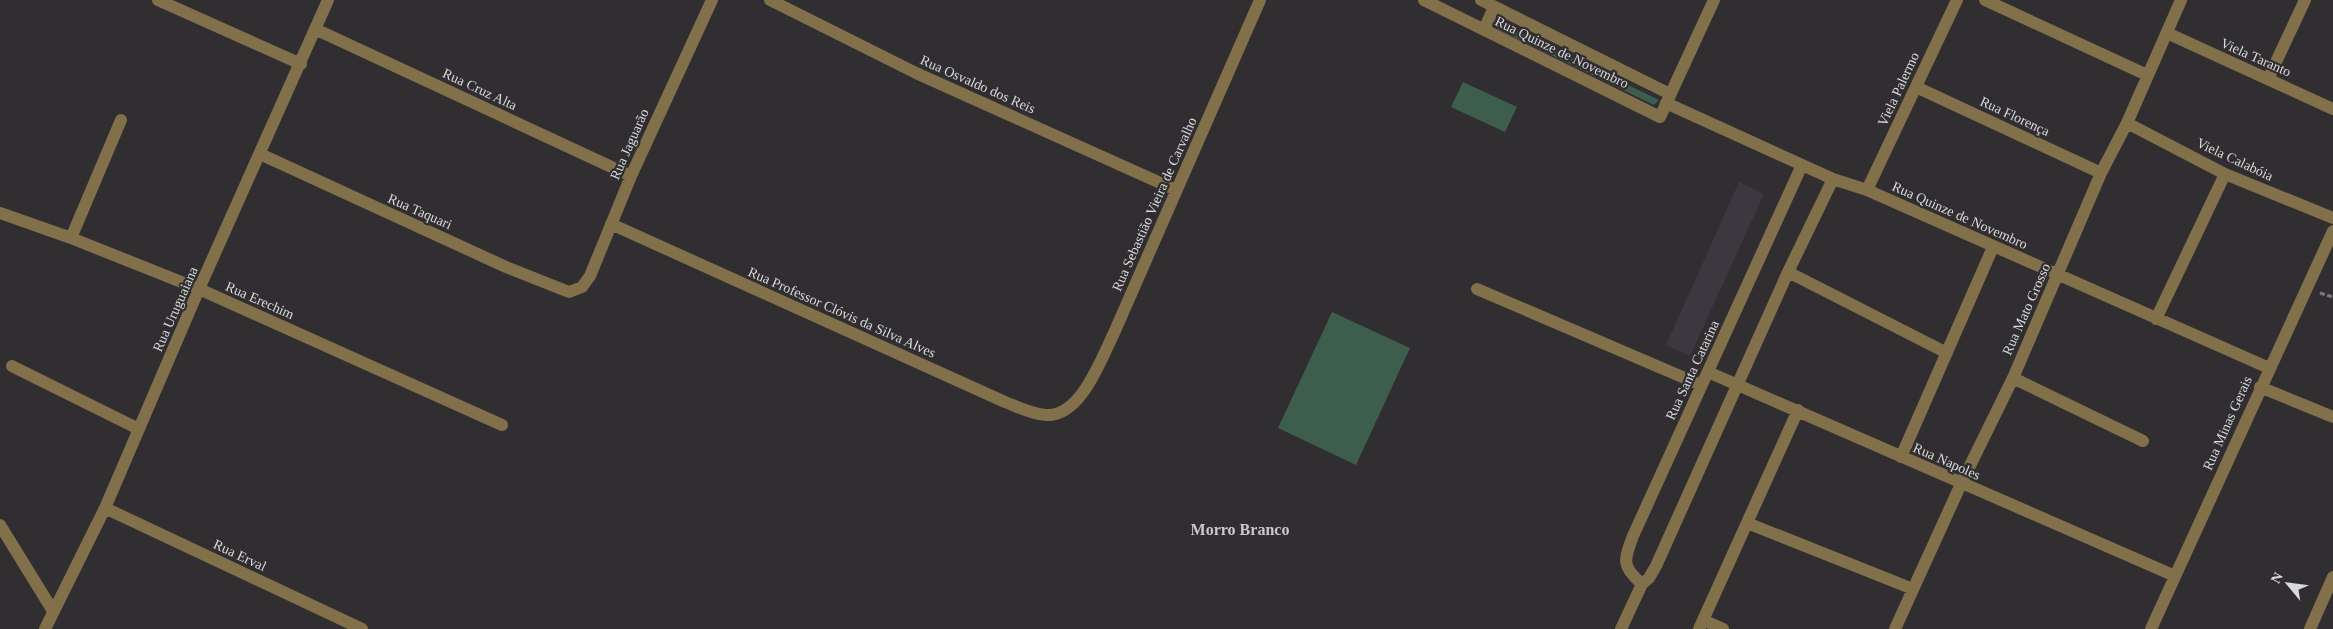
<svg xmlns="http://www.w3.org/2000/svg" width="2333" height="629" font-family="Georgia,serif">
  <style>
    .built { fill: #3d373f }
    .green { fill: #3d5d4d }
    .lines { fill: none; stroke-linecap: round; stroke-linejoin: round }
    .path { stroke: #7b7a7c; stroke-width: 3; stroke-dasharray: 5 2.5; stroke-linecap: butt }
    .minor { stroke: #82704b; stroke-width: 12 }
    .labels { text-anchor: middle; stroke-width: 4.5; stroke-linejoin: round; paint-order: stroke }
    .street-label { font-size: 14px; fill: #dad9db; stroke: #302e31 }
    .quarter-label { font-size: 16px; font-weight: bold; fill: #cbc8cc; stroke: #302e31 }
  </style>
  <rect width="100%" height="100%" fill="#302e31"/>
  <!-- built -->
  <path class="built" d="M 1739,182 L 1764,194 L 1690,356 L 1666,345 Z"/>
  <!-- green -->
  <path class="green" d="M 1501,23 L 1659,100 L 1654,105 L 1497,29 Z
    M 1463,82 L 1517,107 L 1505,132 L 1451,107 Z
    M 1332,312 L 1410,348 L 1356,465 L 1278,428 Z"/>
  <g class="lines">
    <!-- path -->
    <path class="path" d="M 2320,293 L 2333,297"/>
    <!-- minor -->
    <path class="minor" d="M 158,0 L 301,64
      M 770,0 L 916,73 L 1176,190
      M 1424,0 L 1660,117 L 1714,0
      M 1481,0 L 1670,94
      M 1985,0 L 2147,75
      M 315,29 L 631,176
      M 1484,30 L 1494,7
      M 2167,33 L 2333,109
      M 2268,79 L 2305,0
      M 1916,87 L 2101,173
      M 1666,103 L 1833,179 L 1867,190 L 2269,368
      M 2127,123 L 2225,174 L 2333,218
      M 260,154 L 506,267 L 569,292 L 582,287 L 590,276 L 631,176 L 712,0
      M 1867,190 L 1957,0
      M 0,213 L 71,238 L 199,289 L 502,425
      M 611,224 L 1005,402 C 1018,407 1032,414 1046,415 C 1081,417 1101,359 1114,333 L 1260,0
      M 71,238 L 121,120
      M 1788,272 L 1947,353
      M 1477,289 L 1701,385
      M 2156,319 L 2225,174
      M 12,366 L 139,429
      M 1708,372 L 2175,576
      M 2013,378 L 2143,441
      M 2260,387 L 2333,417
      M 1901,457 L 1993,247
      M 105,508 L 362,629
      M 1747,523 L 1913,589
      M 0,525 L 53,611
      M 1642,584 C 1621,566 1624,560 1633,536 L 1802,165
      M 1703,620 L 1723,629
      M 45,629 L 105,508 L 199,289 L 328,0
      M 1621,629 L 1642,584 L 1649,578 L 1656,566 L 1788,272 L 1833,179
      M 1699,629 L 1798,410
      M 1895,629 L 1961,484 L 2013,378 L 2101,173 L 2127,123 L 2181,0
      M 2151,629 L 2333,231
      M 2310,629 L 2333,577"/>
  </g>
  <g class="labels">
    <!-- street labels -->
    <g class="street-label">
      <text transform="translate(1562 52) rotate(26)" y="5">Rua Quinze de Novembro</text>
      <text transform="translate(2256 57) rotate(24)" y="5">Viela Taranto</text>
      <text transform="translate(978 84) rotate(24)" y="5">Rua Osvaldo dos Reis</text>
      <text transform="translate(480 89) rotate(25)" y="5">Rua Cruz Alta</text>
      <text transform="translate(1898 89) rotate(-65)" y="5">Viela Palermo</text>
      <text transform="translate(2015 116) rotate(25)" y="5">Rua Florença</text>
      <text transform="translate(629 144) rotate(-66)" y="5">Rua Jaguarão</text>
      <text transform="translate(2235 159) rotate(25)" y="5">Viela Calabóia</text>
      <text transform="translate(1154 204) rotate(-66)" y="5">Rua Sebastião Vieira de Carvalho</text>
      <text transform="translate(420 211) rotate(24)" y="5">Rua Taquari</text>
      <text transform="translate(1960 215) rotate(24)" y="5">Rua Quinze de Novembro</text>
      <text transform="translate(260 300) rotate(24)" y="5">Rua Erechim</text>
      <text transform="translate(175 309) rotate(-66)" y="5">Rua Uruguaiana</text>
      <text transform="translate(2026 309) rotate(-66)" y="5">Rua Mato Grosso</text>
      <text transform="translate(842 312) rotate(24)" y="5">Rua Professor Clóvis da Silva Alves</text>
      <text transform="translate(1692 370) rotate(-65)" y="5">Rua Santa Catarina</text>
      <text transform="translate(2227 423) rotate(-66)" y="5">Rua Minas Gerais</text>
      <text transform="translate(1947 461) rotate(24)" y="5">Rua Napoles</text>
      <text transform="translate(240 555) rotate(25)" y="5">Rua Erval</text>
    </g>
    <!-- quarter labels -->
    <g class="quarter-label">
      <text x="1240" y="535">Morro Branco</text>
    </g>
  </g>
  <!-- north arrow -->
  <g transform="translate(2288 584) rotate(299)" stroke="#302e31" stroke-width="4" paint-order="stroke">
  <path d="M0-4L9 19L0 12L-9 19Z" fill="#dad9db"/>
  <text y="-8" font-size="14" font-weight="bold" text-anchor="middle" fill="#dad9db">N</text>
  </g>
</svg>
